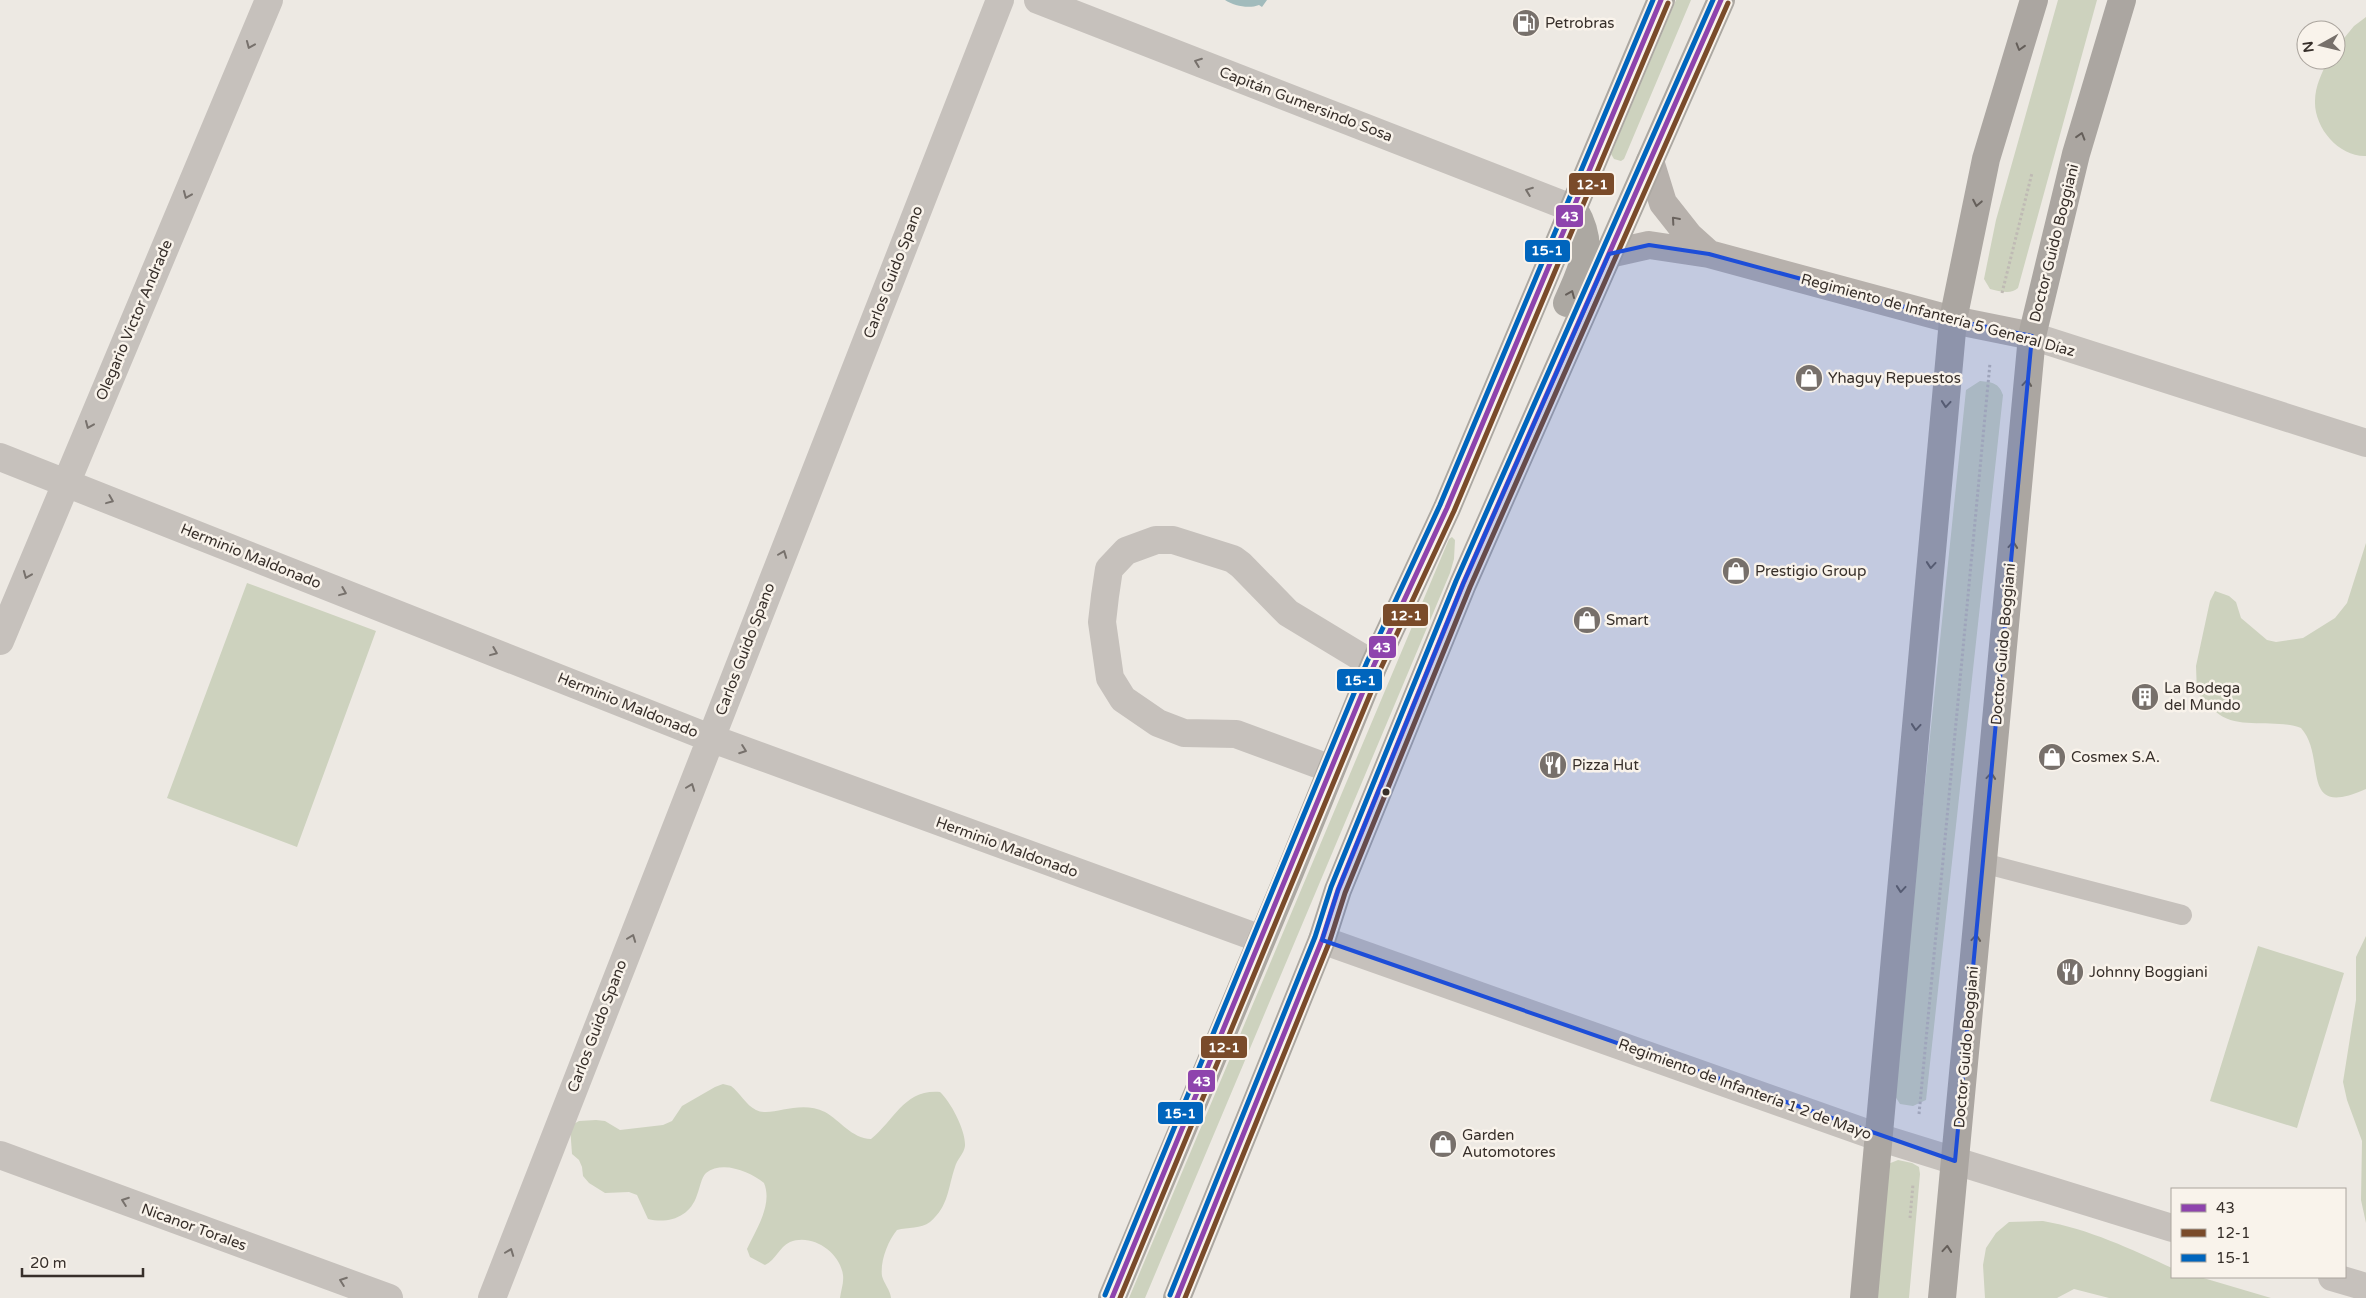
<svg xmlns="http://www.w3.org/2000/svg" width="2366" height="1298" font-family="'Varela Round',sans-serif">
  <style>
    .green { fill: #cdd2be }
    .water { fill: #a1bbbc }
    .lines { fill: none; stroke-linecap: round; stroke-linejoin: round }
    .path { stroke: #bfbab4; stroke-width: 3; stroke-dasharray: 2.5 2.5; stroke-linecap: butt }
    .lane { stroke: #c6c1bc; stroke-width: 20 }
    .street { stroke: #c6c1bc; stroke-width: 28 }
    .secondary { stroke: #b7b1ac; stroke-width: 28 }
    .primary { stroke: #aba6a1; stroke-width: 28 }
    .highway { stroke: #aca8a2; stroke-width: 28 }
    .bus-1-casing { stroke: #f9f3eb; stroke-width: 9 }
    .bus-2-casing { stroke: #f9f3eb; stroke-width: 9 }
    .bus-3-casing { stroke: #f9f3eb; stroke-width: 9 }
    .bus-1 { stroke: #8e44ad; stroke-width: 5 }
    .bus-2 { stroke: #7a4b2a; stroke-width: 5 }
    .bus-3 { stroke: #0065bd; stroke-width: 5 }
    .oneway { stroke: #77716c }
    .oneway2 { stroke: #655f5a }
    .oneway3 { stroke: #6a635e }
    .oneway4 { stroke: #665f5a }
    .marked { fill: #1d4ed8; fill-opacity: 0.2; stroke: #1d4ed8; stroke-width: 4; stroke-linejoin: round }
    .bus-dot { fill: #372f2a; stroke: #f9f3eb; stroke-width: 2 }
    .labels { text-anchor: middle; stroke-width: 5; stroke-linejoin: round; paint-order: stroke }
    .poi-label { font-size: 15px; fill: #372f2a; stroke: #f9f3eb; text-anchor: start }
    .street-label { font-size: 15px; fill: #372f2a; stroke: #f9f3eb }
    .line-badge { stroke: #f9f3eb; stroke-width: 2 }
    .badge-label { font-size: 14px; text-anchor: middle; font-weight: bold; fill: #fff }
  </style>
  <rect width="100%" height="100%" fill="#ede9e3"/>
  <!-- green -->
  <path class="green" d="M 1676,0 L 1691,0 L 1624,159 L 1621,161 L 1614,159 L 1611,154 Z
    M 2058,0 L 2097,0 L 2018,288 C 2011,295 1999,291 1990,289 L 1984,279 L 1996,220 Z
    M 2366,17 L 2366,156 C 2339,157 2314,128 2315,101 C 2315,86 2322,73 2328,60 L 2336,60 L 2336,48 L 2354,26 Z
    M 1980,381 C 1992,382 1999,383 2003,395 L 1926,1100 L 1913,1106 L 1900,1104 L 1893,1093 L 1966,390 Z
    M 1452,537 L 1455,540 L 1454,559 L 1450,573 L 1145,1298 L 1129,1298 L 1449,539 Z
    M 2366,543 L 2366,789 C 2297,820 2328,758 2301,728 C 2278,719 2240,729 2220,715 C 2211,709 2204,700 2197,693 L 2196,666 L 2210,601 L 2215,591 L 2229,596 L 2236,602 L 2241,618 L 2267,640 L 2276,642 L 2303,638 L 2335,618 L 2347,603 Z
    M 247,583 L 376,631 L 297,847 L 167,798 Z
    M 2366,936 L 2366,1223 L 2361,1200 L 2362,1141 L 2347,1100 L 2343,1082 L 2356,1000 L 2356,957 Z
    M 2258,946 L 2344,973 L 2297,1128 L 2210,1101 Z
    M 723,1084 L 731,1086 C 740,1093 746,1105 756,1110 C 772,1118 798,1099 825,1112 C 841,1121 851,1138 871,1139 C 895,1120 904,1089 940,1092 C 951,1102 966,1131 965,1146 C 964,1154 957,1159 955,1167 C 948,1187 949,1206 930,1222 C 921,1229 908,1227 897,1230 C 888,1241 880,1261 882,1276 C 884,1284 890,1289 891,1298 L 840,1298 C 841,1290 844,1283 843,1275 C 840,1252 812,1233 790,1242 C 779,1247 776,1260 765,1265 L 750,1257 L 747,1249 C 756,1229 773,1205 764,1183 C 750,1172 723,1160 706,1173 C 701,1178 700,1188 697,1195 C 690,1217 669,1224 648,1219 L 637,1195 L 629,1192 L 605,1193 L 589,1183 L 583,1176 L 582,1167 L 579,1160 L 572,1154 L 570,1126 L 579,1121 L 596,1120 L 605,1121 L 620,1130 L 663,1125 L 672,1121 L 682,1106 L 715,1087 Z
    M 1898,1160 L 1912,1163 L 1919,1167 L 1920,1174 L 1909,1298 L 1873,1298 L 1888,1164 Z
    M 2043,1221 C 2089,1229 2131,1249 2172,1268 L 2172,1277 L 2200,1277 L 2271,1298 L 2109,1298 L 2074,1289 L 2057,1298 L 1985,1298 L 1983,1265 L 1986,1248 L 1996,1233 L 2009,1222 Z"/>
  <!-- water -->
  <path class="water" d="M 1225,0 L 1267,0 L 1262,7 L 1259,5 C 1249,9 1234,6 1225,0 Z"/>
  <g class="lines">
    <!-- path -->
    <path class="path" d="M 2002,293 L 2032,173
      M 1919,1114 L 1990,363
      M 1910,1218 L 1913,1184"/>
    <!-- lane -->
    <path class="lane" d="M 1983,863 L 2182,915"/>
    <!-- street -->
    <path class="street" d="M 1038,0 L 1574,209
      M 2032,336 L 2366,443
      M 0,457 L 710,738 L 1261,939
      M 0,641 L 269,0
      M 1331,769 L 1236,734 L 1184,733 L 1158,723 L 1123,699 L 1110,678 L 1102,622 L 1105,596 L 1109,569 L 1126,551 L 1156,540 L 1173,540 L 1233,559 L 1241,565 L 1288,613 L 1374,665
      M 1322,940 L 1878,1137 L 2172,1228
      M 0,1155 L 389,1298
      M 2332,1277 L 2366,1287
      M 492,1298 L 1000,0"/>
    <!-- secondary -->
    <path class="secondary" d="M 1650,161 L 1663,203 L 1689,236 L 1709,254
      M 1609,254 L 1649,245 L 1709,254 L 1953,320 L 2032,336"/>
    <!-- primary -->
    <path class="primary" d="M 1864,1298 L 1953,320 L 1986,159 L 2034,0
      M 1942,1298 L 2032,336 L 2076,154 L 2122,0"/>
    <!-- highway -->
    <path class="highway" d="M 1567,303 C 1583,266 1596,247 1574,209
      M 1112,1298 L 1290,872 L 1374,665 L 1447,508 L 1661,0
      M 1177,1298 L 1322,940 L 1338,890 L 1463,584 L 1721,0"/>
    <defs>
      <path id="bus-1" d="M 1112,1298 L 1374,665 L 1447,508 L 1661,0
        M 1177,1298 L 1322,940 L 1338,890 L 1463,584 L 1721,0"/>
      <path id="bus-2" d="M 1120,1298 L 1381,668 L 1454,511 L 1668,3
        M 1185,1298 L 1329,943 L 1345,893 L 1470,587 L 1728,3"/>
      <path id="bus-3" d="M 1105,1295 L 1367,662 L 1440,505 L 1653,0
        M 1170,1295 L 1315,937 L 1331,887 L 1456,581 L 1713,0"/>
    </defs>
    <!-- bus-1 casing -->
    <use href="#bus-1" class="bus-1-casing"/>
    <!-- bus-2 casing -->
    <use href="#bus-2" class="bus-2-casing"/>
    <!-- bus-3 casing -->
    <use href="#bus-3" class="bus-3-casing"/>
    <!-- bus-1 -->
    <use href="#bus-1" class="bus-1"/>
    <!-- bus-2 -->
    <use href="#bus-2" class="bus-2"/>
    <!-- bus-3 -->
    <use href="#bus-3" class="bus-3"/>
  </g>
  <!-- one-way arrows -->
  <defs><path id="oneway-chevron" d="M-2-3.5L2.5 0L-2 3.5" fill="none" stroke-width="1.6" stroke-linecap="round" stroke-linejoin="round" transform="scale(1.25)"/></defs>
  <g class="oneway">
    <use href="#oneway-chevron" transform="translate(250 45) rotate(113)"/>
    <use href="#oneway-chevron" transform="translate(1198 62) rotate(-159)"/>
    <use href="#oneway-chevron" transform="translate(1529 191) rotate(-159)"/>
    <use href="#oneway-chevron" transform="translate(187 195) rotate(113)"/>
    <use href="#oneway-chevron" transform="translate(89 425) rotate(113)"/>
    <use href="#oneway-chevron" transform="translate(110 500) rotate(22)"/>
    <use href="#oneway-chevron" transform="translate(783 554) rotate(-69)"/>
    <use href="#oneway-chevron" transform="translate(27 575) rotate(112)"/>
    <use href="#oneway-chevron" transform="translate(343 592) rotate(22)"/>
    <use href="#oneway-chevron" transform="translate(494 652) rotate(22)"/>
    <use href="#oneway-chevron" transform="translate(743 750) rotate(20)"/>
    <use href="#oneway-chevron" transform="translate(691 787) rotate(-69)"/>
    <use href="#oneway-chevron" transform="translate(632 938) rotate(-69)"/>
    <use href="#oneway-chevron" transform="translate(125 1201) rotate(-160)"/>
    <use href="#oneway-chevron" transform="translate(510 1252) rotate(-69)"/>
    <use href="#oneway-chevron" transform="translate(343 1281) rotate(-160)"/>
  </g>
  <g class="oneway2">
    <use href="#oneway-chevron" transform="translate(2020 47) rotate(107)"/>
    <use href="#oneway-chevron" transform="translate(2081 136) rotate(-73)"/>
    <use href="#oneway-chevron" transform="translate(1977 203) rotate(101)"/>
    <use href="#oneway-chevron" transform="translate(2027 383) rotate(-85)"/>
    <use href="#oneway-chevron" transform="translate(1946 404) rotate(95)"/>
    <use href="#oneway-chevron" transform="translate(2013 545) rotate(-85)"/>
    <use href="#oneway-chevron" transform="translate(1931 565) rotate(95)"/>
    <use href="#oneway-chevron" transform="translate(1916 727) rotate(95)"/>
    <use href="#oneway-chevron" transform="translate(1991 776) rotate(-85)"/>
    <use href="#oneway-chevron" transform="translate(1901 889) rotate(95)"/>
    <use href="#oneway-chevron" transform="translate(1976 938) rotate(-85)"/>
    <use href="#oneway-chevron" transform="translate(1947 1249) rotate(-85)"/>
  </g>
  <use class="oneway3" href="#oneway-chevron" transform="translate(1675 220) rotate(-131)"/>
  <use class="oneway4" href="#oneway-chevron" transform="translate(1571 294) rotate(-67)"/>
  <!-- marked area -->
  <path class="marked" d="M 1649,245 L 1709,254 L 1953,320 L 2032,336 L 1955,1161 L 1322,940 L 1338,890 L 1463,584 L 1609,254 Z"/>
  <!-- icons -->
  <defs>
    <symbol id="fuel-disc" viewBox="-11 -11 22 22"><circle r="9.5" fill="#77706b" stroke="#f9f3eb"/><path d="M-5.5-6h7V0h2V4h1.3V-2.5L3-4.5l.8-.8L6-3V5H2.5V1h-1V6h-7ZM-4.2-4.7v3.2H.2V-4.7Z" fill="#fff"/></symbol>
    <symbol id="shop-disc" viewBox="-11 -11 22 22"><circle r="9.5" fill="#77706b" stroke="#f9f3eb"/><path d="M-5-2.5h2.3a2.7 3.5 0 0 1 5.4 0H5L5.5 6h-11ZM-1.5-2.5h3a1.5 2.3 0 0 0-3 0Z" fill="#fff"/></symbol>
    <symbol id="building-disc" viewBox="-11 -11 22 22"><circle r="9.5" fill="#77706b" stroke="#f9f3eb"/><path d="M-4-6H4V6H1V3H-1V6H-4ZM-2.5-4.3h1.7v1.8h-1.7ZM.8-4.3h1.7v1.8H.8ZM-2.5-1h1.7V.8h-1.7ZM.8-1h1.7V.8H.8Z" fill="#fff"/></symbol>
    <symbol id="restaurant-disc" viewBox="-11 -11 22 22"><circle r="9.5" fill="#77706b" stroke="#f9f3eb"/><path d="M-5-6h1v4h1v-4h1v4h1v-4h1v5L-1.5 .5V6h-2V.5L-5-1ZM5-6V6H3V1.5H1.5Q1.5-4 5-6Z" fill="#fff"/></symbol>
  </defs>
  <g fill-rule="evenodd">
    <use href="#fuel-disc" x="1510" y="7" width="32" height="32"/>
    <use href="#shop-disc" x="1793" y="362" width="32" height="32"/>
    <use href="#shop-disc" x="1720" y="555" width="32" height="32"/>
    <use href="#shop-disc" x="1571" y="604" width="32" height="32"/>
    <use href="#building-disc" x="2129" y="681" width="32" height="32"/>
    <use href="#shop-disc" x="2036" y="741" width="32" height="32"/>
    <use href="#restaurant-disc" x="1537" y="749" width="32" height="32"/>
    <use href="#restaurant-disc" x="2054" y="956" width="32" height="32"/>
    <use href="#shop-disc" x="1427" y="1128" width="32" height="32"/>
  </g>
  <!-- markers -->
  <circle class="bus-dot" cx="1386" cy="792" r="4.5"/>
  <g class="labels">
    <!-- poi labels -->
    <g class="poi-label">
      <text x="1545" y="28">Petrobras</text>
      <text x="1828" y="383">Yhaguy Repuestos</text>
      <text x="1755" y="576">Prestigio Group</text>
      <text x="1606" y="625">Smart</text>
      <text x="2164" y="693">La Bodega<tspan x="2164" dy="17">del Mundo</tspan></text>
      <text x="2071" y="762">Cosmex S.A.</text>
      <text x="1572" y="770">Pizza Hut</text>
      <text x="2089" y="977">Johnny Boggiani</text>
      <text x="1462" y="1140">Garden<tspan x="1462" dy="17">Automotores</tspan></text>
    </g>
    <!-- street labels -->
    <g class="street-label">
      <text transform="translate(1306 104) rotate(21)" y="5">Capitán Gumersindo Sosa</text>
      <text transform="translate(2054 243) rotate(-76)" y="5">Doctor Guido Boggiani</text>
      <text transform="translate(893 272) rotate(-69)" y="5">Carlos Guido Spano</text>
      <text transform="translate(1938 315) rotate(15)" y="5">Regimiento de Infantería 5 General Díaz</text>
      <text transform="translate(134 320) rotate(-67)" y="5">Olegario Victor Andrade</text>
      <text transform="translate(251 556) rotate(22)" y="5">Herminio Maldonado</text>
      <text transform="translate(2003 644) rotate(-85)" y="5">Doctor Guido Boggiani</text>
      <text transform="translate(745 649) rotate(-69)" y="5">Carlos Guido Spano</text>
      <text transform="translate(628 705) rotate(22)" y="5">Herminio Maldonado</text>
      <text transform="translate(1007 847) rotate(20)" y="5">Herminio Maldonado</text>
      <text transform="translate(597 1026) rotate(-69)" y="5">Carlos Guido Spano</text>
      <text transform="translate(1966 1047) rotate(-85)" y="5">Doctor Guido Boggiani</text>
      <text transform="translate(1745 1089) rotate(20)" y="5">Regimiento de Infantería 1 2 de Mayo</text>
      <text transform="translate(194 1227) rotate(20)" y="5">Nicanor Torales</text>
    </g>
  </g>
  <g class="line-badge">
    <rect x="1568" y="172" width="47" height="24" rx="5" fill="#7a4b2a"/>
    <rect x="1555" y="204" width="29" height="24" rx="5" fill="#8e44ad"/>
    <rect x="1524" y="239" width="47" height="24" rx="5" fill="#0065bd"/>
    <rect x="1382" y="603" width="47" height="24" rx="5" fill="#7a4b2a"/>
    <rect x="1368" y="635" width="29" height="24" rx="5" fill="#8e44ad"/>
    <rect x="1336" y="668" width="47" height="24" rx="5" fill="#0065bd"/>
    <rect x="1200" y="1035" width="48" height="24" rx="5" fill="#7a4b2a"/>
    <rect x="1187" y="1069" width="29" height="24" rx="5" fill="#8e44ad"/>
    <rect x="1157" y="1101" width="47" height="24" rx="5" fill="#0065bd"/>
  </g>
  <g class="badge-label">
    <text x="1592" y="189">12-1</text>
    <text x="1570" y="221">43</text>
    <text x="1547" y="255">15-1</text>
    <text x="1406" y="620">12-1</text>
    <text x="1382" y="652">43</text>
    <text x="1360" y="685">15-1</text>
    <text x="1224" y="1052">12-1</text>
    <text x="1202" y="1086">43</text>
    <text x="1180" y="1118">15-1</text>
  </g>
  <!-- legend -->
  <rect x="2171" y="1188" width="175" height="90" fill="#f9f3eb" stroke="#aba59e"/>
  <rect x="2181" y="1204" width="25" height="8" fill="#8e44ad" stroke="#aba59e"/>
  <text x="2216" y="1213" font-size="15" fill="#372f2a">43</text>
  <rect x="2181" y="1229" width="25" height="8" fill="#7a4b2a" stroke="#aba59e"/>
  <text x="2216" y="1238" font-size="15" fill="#372f2a">12-1</text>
  <rect x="2181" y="1254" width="25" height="8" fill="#0065bd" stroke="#aba59e"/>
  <text x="2216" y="1263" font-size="15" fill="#372f2a">15-1</text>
  <!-- north arrow -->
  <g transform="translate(2321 45) rotate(262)"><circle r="24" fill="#f9f3eb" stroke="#aba59e"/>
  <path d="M0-4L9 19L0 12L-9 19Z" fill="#77706b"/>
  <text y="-8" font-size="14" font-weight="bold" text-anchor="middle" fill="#372f2a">N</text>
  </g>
  <!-- scale -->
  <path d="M22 1268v8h121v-8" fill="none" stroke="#372f2a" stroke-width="2.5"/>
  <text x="30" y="1268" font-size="15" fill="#372f2a" stroke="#f9f3eb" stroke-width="4" paint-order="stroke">20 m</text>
</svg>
